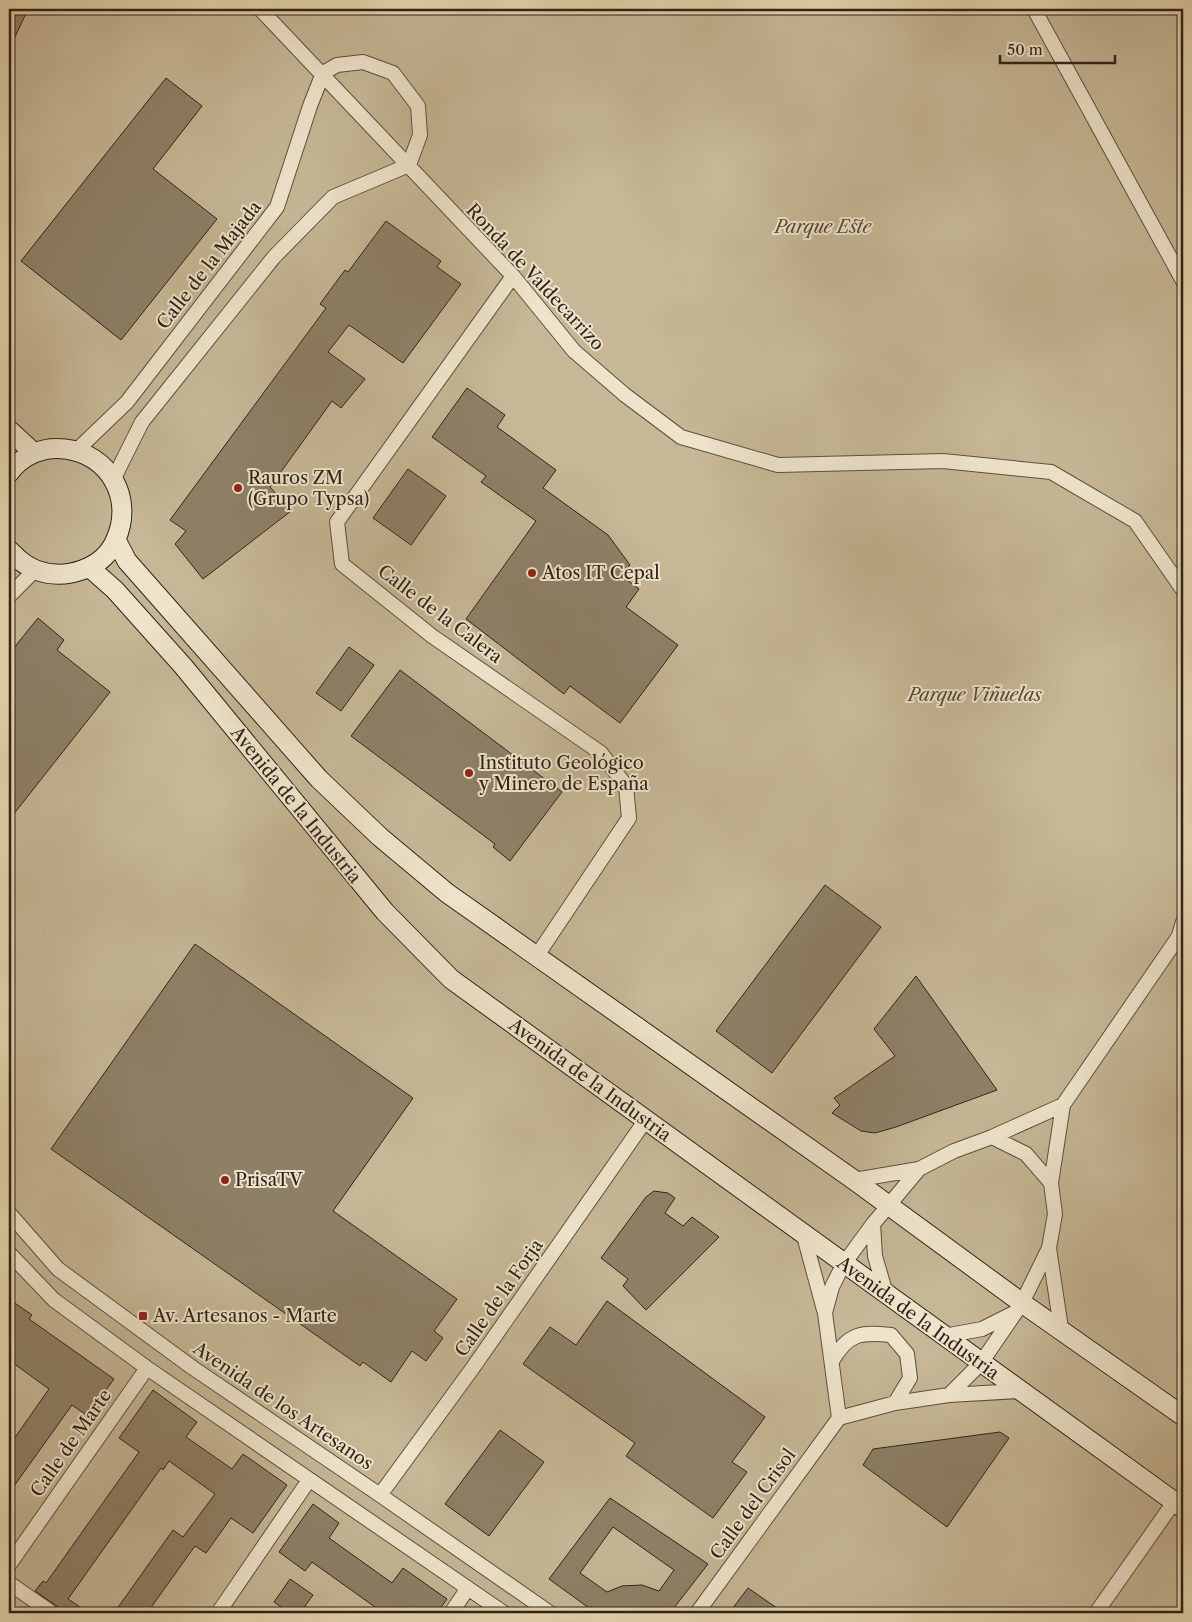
<svg xmlns="http://www.w3.org/2000/svg" width="1192" height="1622" font-family="'Libre Caslon Text',serif">
  <style>
    .green { fill: #c6b796; stroke: #7a6e58 }
    .building { fill: #8e8067; stroke: #2f2419; fill-rule: evenodd }
    .lines { fill: none; stroke-linecap: round; stroke-linejoin: round }
    .street-casing { stroke: #5c503e; stroke-width: 16 }
    .secondary-casing { stroke: #2f2419; stroke-width: 21 }
    .street { stroke: #eee4cb; stroke-width: 14 }
    .secondary { stroke: #eee4cb; stroke-width: 19 }
    .poi-dot { fill: #8f2418; stroke: #eee4cb; stroke-width: 2 }
    .labels { text-anchor: middle; stroke-width: 4; stroke-linejoin: round; paint-order: stroke }
    .park-label { font-size: 18px; font-style: italic; fill: #554938; stroke: #eee4cb }
    .street-label { font-size: 18px; fill: #2f2419; stroke: #eee4cb }
    .poi-label { font-size: 18px; fill: #2f2419; stroke: #eee4cb; text-anchor: start }
  </style>
  <rect width="100%" height="100%" fill="#e5d5af"/>
  <filter id="stains"><feTurbulence type="fractalNoise" baseFrequency=".004" numOctaves="4"/><feColorMatrix values="0 0 0 0 .2 0 0 0 0 .09 0 0 0 0 .02 0 0 0 .5 -.17"/></filter>
  <radialGradient id="worn" r=".72"><stop offset=".6" stop-color="#630" stop-opacity="0"/><stop offset="1" stop-color="#630" stop-opacity=".3"/></radialGradient>
  <!-- green -->
  <path class="green" d="M 9,9 L 1183,9 L 1183,1613 L 9,1613 Z"/>
  <!-- building -->
  <path class="building" d="M 9,9 L 28,9 L 9,50 Z
    M 166,78 L 202,106 L 153,169 L 217,219 L 121,340 L 21,261 Z
    M 386,221 L 441,261 L 437,267 L 461,284 L 403,363 L 349,325 L 328,352 L 365,379 L 341,408 L 332,401 L 270,487 L 291,511 L 203,579 L 175,544 L 186,531 L 170,520 L 326,308 L 320,304 L 345,270 L 348,272 Z
    M 467,388 L 505,415 L 497,427 L 556,470 L 543,488 L 608,535 L 630,565 L 621,575 L 639,589 L 626,607 L 678,645 L 620,723 L 570,686 L 564,694 L 466,619 L 536,521 L 481,482 L 486,476 L 432,437 Z
    M 408,469 L 446,496 L 411,545 L 373,518 Z
    M 38,618 L 64,640 L 57,650 L 110,692 L 9,820 L 9,654 Z
    M 349,647 L 374,665 L 341,711 L 316,693 Z
    M 400,670 L 562,792 L 510,861 L 493,847 L 495,844 L 351,736 Z
    M 825,885 L 881,927 L 772,1073 L 716,1031 Z
    M 195,944 L 413,1098 L 333,1211 L 457,1299 L 434,1331 L 443,1338 L 426,1361 L 412,1351 L 391,1382 L 363,1362 L 360,1366 L 51,1149 Z
    M 916,976 L 997,1090 L 896,1127 L 875,1133 L 861,1131 L 832,1113 L 840,1105 L 834,1098 L 895,1056 L 874,1029 Z
    M 654,1191 L 668,1193 L 675,1198 L 665,1213 L 683,1226 L 692,1217 L 719,1237 L 646,1310 L 623,1286 L 628,1279 L 601,1258 L 646,1197 Z
    M 9,1299 L 32,1315 L 29,1319 L 114,1379 L 95,1405 L 100,1409 L 92,1419 L 72,1405 L 9,1493 L 9,1446 L 49,1389 L 9,1360 Z
    M 607,1301 L 765,1417 L 732,1462 L 747,1472 L 713,1518 L 626,1456 L 635,1443 L 523,1364 L 550,1327 L 576,1345 Z
    M 153,1390 L 197,1422 L 186,1437 L 232,1469 L 243,1454 L 287,1485 L 253,1533 L 231,1518 L 206,1553 L 195,1546 L 147,1613 L 114,1613 L 173,1530 L 183,1537 L 215,1494 L 169,1461 L 163,1470 L 161,1468 L 68,1599 L 89,1613 L 61,1613 L 57,1606 L 35,1591 L 43,1581 L 46,1583 L 139,1452 L 119,1438 Z
    M 500,1430 L 544,1462 L 489,1536 L 445,1504 Z
    M 1000,1432 L 1009,1438 L 947,1527 L 863,1465 L 873,1449 Z
    M 610,1498 L 708,1564 L 670,1613 L 646,1609 L 620,1609 L 596,1613 L 549,1579 ZM 613,1527 L 674,1570 L 659,1591 L 642,1585 L 622,1586 L 607,1592 L 580,1573 Z
    M 313,1504 L 339,1523 L 329,1538 L 392,1583 L 403,1568 L 447,1599 L 437,1613 L 370,1613 L 375,1607 L 312,1562 L 305,1571 L 279,1552 Z
    M 290,1579 L 313,1595 L 300,1613 L 281,1613 L 284,1609 L 274,1602 Z
    M 748,1588 L 784,1613 L 729,1613 Z"/>
  <g class="lines">
    <defs>
      <path id="street" d="M 260,9 L 513,276 L 574,351 L 625,395 L 681,437 L 778,465 L 943,461 L 1051,472 L 1135,521 L 1183,590
        M 1034,9 L 1183,281
        M 513,276 L 337,522 L 342,564 L 432,636 L 601,753 L 626,786 L 629,818 L 536,957
        M 77,450 L 127,402 L 277,207 L 310,106 L 323,73
        M 114,478 L 142,422 L 274,257 L 333,197 L 409,165 L 420,135 L 418,106 L 393,73 L 363,62 L 337,65 L 323,73
        M 9,596 L 35,570
        M 992,1137 L 1026,1154 L 1051,1183
        M 854,1180 L 919,1169
        M 9,1213 L 58,1269 L 193,1368 L 380,1495 L 550,1613
        M 873,1224 L 875,1256 L 886,1294
        M 804,1236 L 824,1310
        M 1049,1248 L 1061,1328
        M 9,1253 L 54,1300 L 147,1368 L 504,1613
        M 944,1336 L 982,1329 L 1014,1313
        M 832,1361 C 848,1333 861,1332 891,1335 L 907,1354 L 910,1378 L 895,1403
        M 949,1395 L 1020,1391
        M 839,1418 L 895,1403 L 949,1395 L 981,1363 L 1022,1303 L 1049,1248 L 1055,1214 L 1051,1183 L 1063,1105 L 1179,936 L 1183,922
        M 839,1418 L 825,1313 L 832,1287 L 843,1265 L 873,1224 L 919,1169 L 954,1151 L 992,1137 L 1063,1105
        M 380,1495 L 472,1369 L 645,1121
        M 9,1565 L 147,1368
        M 9,1583 L 52,1613
        M 218,1613 L 309,1480
        M 451,1613 L 468,1588
        M 697,1613 L 839,1418
        M 1096,1613 L 1174,1502"/>
      <path id="secondary" d="M 9,430 L 34,453
        M 9,473 C 22,455 44,446 65,449 C 109,454 134,498 116,539 C 104,569 65,581 36,570 C 25,566 17,558 9,550
        M 116,540 L 127,561 L 319,779 L 380,837 L 447,893 L 854,1180 L 1022,1303 L 1183,1416
        M 89,567 L 115,590 L 183,666 L 385,912 L 451,979 L 1183,1508"/>
    </defs>
    <!-- street casing -->
    <use href="#street" class="street-casing"/>
    <!-- secondary casing -->
    <use href="#secondary" class="secondary-casing"/>
    <!-- street -->
    <use href="#street" class="street"/>
    <!-- secondary -->
    <use href="#secondary" class="secondary"/>
  </g>
  <!-- markers -->
  <g class="poi-dot">
    <circle cx="238" cy="488" r="5"/>
    <circle cx="532" cy="573" r="5"/>
    <circle cx="469" cy="773" r="5"/>
    <circle cx="225" cy="1180" r="5"/>
    <rect x="138" y="1311" width="10" height="10" rx="2.5"/>
  </g>
  <g class="labels">
    <!-- park labels -->
    <g class="park-label">
      <text x="823" y="233">Parque Este</text>
      <text x="975" y="701">Parque Viñuelas</text>
    </g>
    <!-- street labels -->
    <g class="street-label">
      <text transform="translate(209 265) rotate(-52)" y="6">Calle de la Majada</text>
      <text transform="translate(535 277) rotate(47)" y="6">Ronda de Valdecarrizo</text>
      <text transform="translate(440 614) rotate(37)" y="6">Calle de la Calera</text>
      <text transform="translate(296 805) rotate(51)" y="6">Avenida de la Industria</text>
      <text transform="translate(590 1080) rotate(36)" y="6">Avenida de la Industria</text>
      <text transform="translate(499 1298) rotate(-55)" y="6">Calle de la Forja</text>
      <text transform="translate(918 1318) rotate(36)" y="6">Avenida de la Industria</text>
      <text transform="translate(283 1406) rotate(34)" y="6">Avenida de los Artesanos</text>
      <text transform="translate(71 1443) rotate(-55)" y="6">Calle de Marte</text>
      <text transform="translate(753 1504) rotate(-54)" y="6">Calle del Crisol</text>
    </g>
    <!-- poi labels -->
    <g class="poi-label">
      <text x="248" y="484">Rauros ZM<tspan x="248" dy="21">(Grupo Typsa)</tspan></text>
      <text x="542" y="579">Atos IT Cepal</text>
      <text x="479" y="769">Instituto Geológico<tspan x="479" dy="21">y Minero de España</tspan></text>
      <text x="235" y="1186">PrisaTV</text>
      <text x="153" y="1322">Av. Artesanos - Marte</text>
    </g>
  </g>
  <!-- margin -->
  <rect width="1192" height="1622" fill="none" stroke="#e5d5af" stroke-width="30"/>
  <rect x="10" y="10" width="1172" height="1602" fill="none" stroke="#2f2419" stroke-width="2.5"/>
  <rect x="15" y="15" width="1162" height="1592" fill="none" stroke="#2f2419"/>
  <!-- scale -->
  <path d="M1000 55v8h115v-8" fill="none" stroke="#2f2419" stroke-width="2.5"/>
  <text x="1007" y="55" font-size="15" fill="#2f2419" stroke="#eee4cb" stroke-width="4" paint-order="stroke">50 m</text>
  <rect width="100%" height="100%" filter="url(#stains)"/>
  <rect width="100%" height="100%" fill="url(#worn)"/>
</svg>
